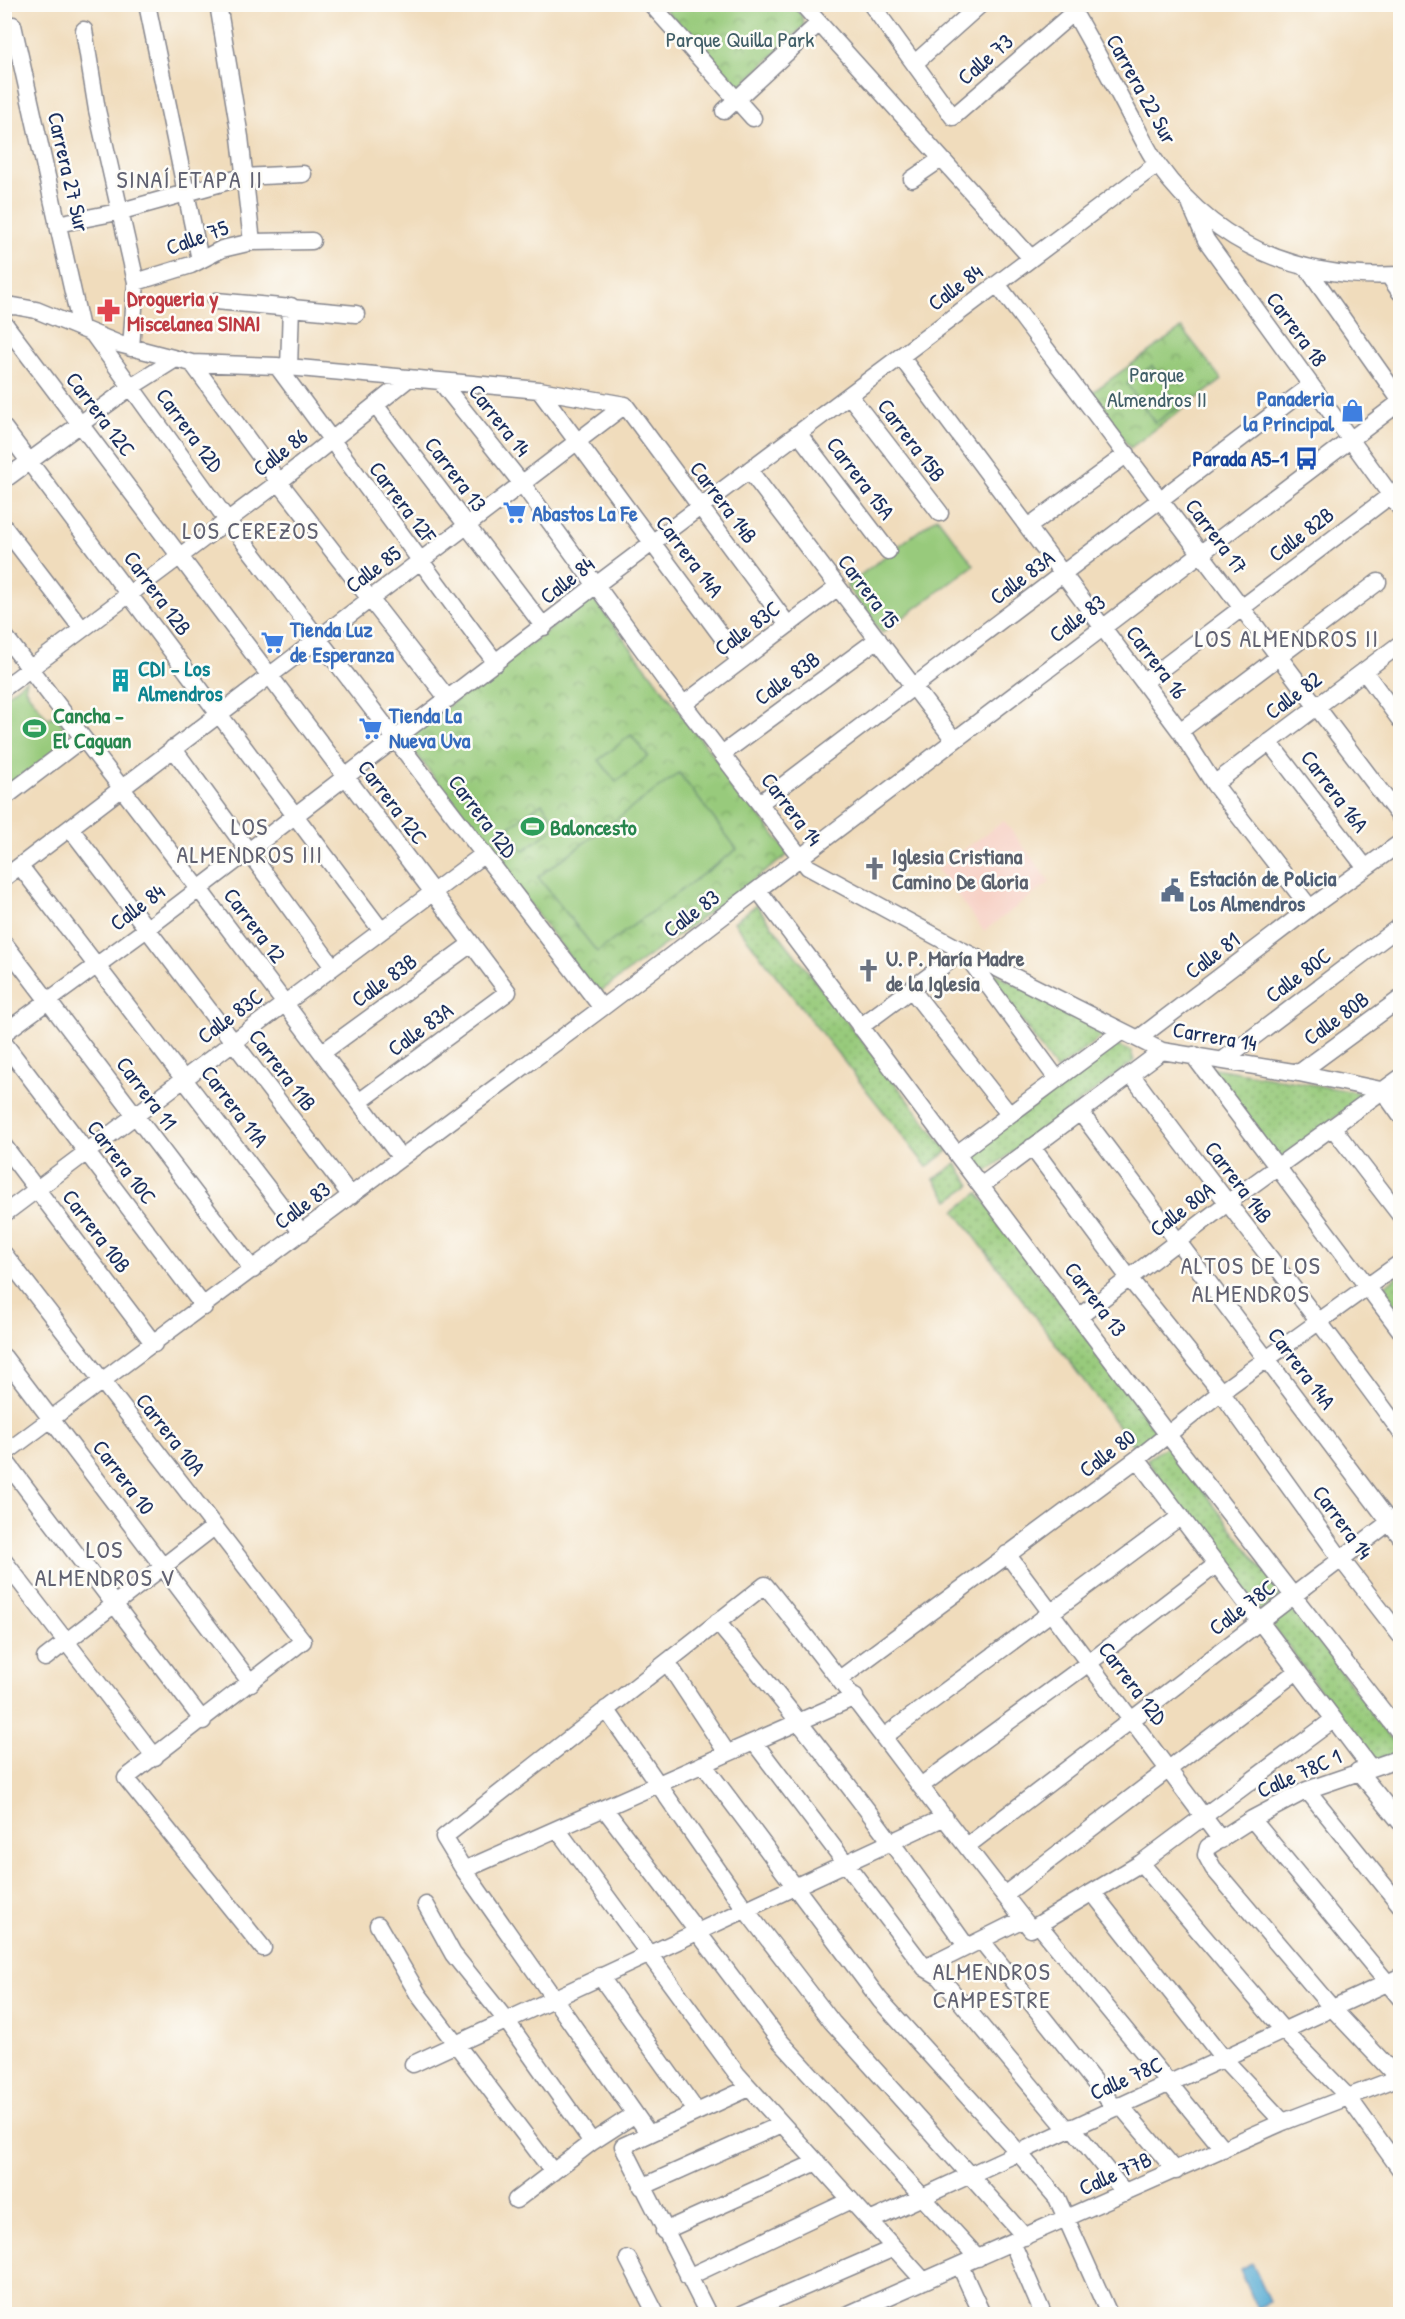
<svg xmlns="http://www.w3.org/2000/svg" width="1405" height="2319" font-family="'Patrick Hand',sans-serif">
  <style>
    .built { fill: #f7d1c6 }
    .grass { fill: url(#grass-dots); stroke: #5a7c6c; stroke-width: 1.5 }
    .park { fill: url(#park-crowns); stroke: #5a7c6c; stroke-width: 1.5 }
    .garden { fill: #98ca7b; stroke: #5a7c6c; stroke-width: 1.5 }
    .water { fill: #58acd3; stroke: #3a6e98; stroke-width: 1.5 }
    .lines { fill: none; stroke-linecap: round; stroke-linejoin: round }
    .minor-casing { stroke: #86868d; stroke-width: 19 }
    .minor { stroke: #fff; stroke-width: 16 }
    .labels { text-anchor: middle; stroke-width: 5; stroke-linejoin: round; paint-order: stroke }
    .park-label { font-size: 22px; fill: #405e67; stroke: #fdfcf7 }
    .street-label { font-size: 22px; fill: #1b2f5e; stroke: #fdfcf7 }
    .health-label { font-size: 22px; font-weight: bold; fill: #be3a42; stroke: #fdfcf7; text-anchor: start }
    .shop-label { font-size: 22px; font-weight: bold; fill: #366cbe; stroke: #fdfcf7; text-anchor: start }
    .transit-label { font-size: 22px; font-weight: bold; fill: #164399; stroke: #fdfcf7; text-anchor: end }
    .culture-label { font-size: 22px; font-weight: bold; fill: #0d838f; stroke: #fdfcf7; text-anchor: start }
    .leisure-label { font-size: 22px; font-weight: bold; fill: #27864d; stroke: #fdfcf7; text-anchor: start }
    .worship-label { font-size: 22px; font-weight: bold; fill: #5b616d; stroke: #fdfcf7; text-anchor: start }
    .service-label { font-size: 22px; font-weight: bold; fill: #4e5e75; stroke: #fdfcf7; text-anchor: start }
    .neighbourhood-label { font-size: 24px; letter-spacing: 1.5px; fill: #606171; stroke: #fdfcf7 }
  </style>
  <defs>
    <pattern id="grass-dots" width="8" height="8" patternUnits="userSpaceOnUse" patternTransform="scale(1.5)"><rect width="8" height="8" fill="#98ca7b"/><path d="M2 2h.1M6 6h.1" fill="none" stroke="#7ba468" stroke-width="1.8" stroke-linecap="round"/></pattern>
    <pattern id="park-crowns" width="20" height="18" patternUnits="userSpaceOnUse" patternTransform="scale(1.5)"><rect width="20" height="18" fill="#98ca7b"/><path d="M2 6a3 3 0 1 1 6 0M12 15a3 3 0 1 1 6 0" fill="none" stroke="#7ba468"/></pattern>
  </defs>
  <rect width="100%" height="100%" fill="#fdfcf7"/>
  <filter id="ink" filterUnits="userSpaceOnUse"><feTurbulence type="fractalNoise" baseFrequency=".0167" numOctaves="2"/><feDisplacementMap in="SourceGraphic" scale="12" xChannelSelector="R" yChannelSelector="G"/><feConvolveMatrix kernelMatrix="1 2 1 2 8 2 1 2 1" color-interpolation-filters="sRGB"/></filter>
  <filter id="wash" filterUnits="userSpaceOnUse"><feTurbulence type="fractalNoise" baseFrequency=".008" numOctaves="4" result="noise"/><feDisplacementMap in="SourceGraphic" scale="24" xChannelSelector="R" yChannelSelector="G"/><feGaussianBlur stdDeviation="1.35" result="paint"/><feColorMatrix in="noise" values="0 0 0 0 0 0 0 0 0 0 0 0 0 0 0 0 0 1.4 0 .05"/><feComposite in="paint" operator="in"/></filter>
  <g filter="url(#wash)">
    <rect width="100%" height="100%" fill="#f0dcbc"/>
    <!-- built -->
    <path class="built" d="M 1004,821 L 1050,882 L 984,931 L 937,869 Z"/>
    <!-- grass -->
    <path class="grass" d="M 756,905 L 948,1151 L 927,1167 L 734,922 Z
      M 985,968 L 1107,1033 L 1056,1070 Z
      M 1115,1045 L 1131,1051 L 1134,1061 L 982,1175 L 968,1153 Z
      M 1209,1067 L 1367,1094 L 1278,1159 Z
      M 956,1164 L 971,1185 L 949,1200 L 934,1179 Z
      M 978,1193 L 1159,1435 L 1137,1451 L 955,1211 Z
      M 1400,1274 L 1400,1318 L 1380,1290 Z
      M 1168,1445 L 1283,1596 L 1261,1611 L 1146,1460 Z
      M 1293,1607 L 1400,1751 L 1373,1762 L 1270,1622 Z"/>
    <!-- park -->
    <path class="park" d="M 661,5 L 776,5 L 779,8 L 795,8 L 802,16 L 804,26 L 743,84 L 738,85 L 729,80 Z
      M 1182,328 L 1222,380 L 1130,448 L 1090,394 Z
      M 592,597 L 789,854 L 597,994 L 405,739 Z"/>
    <!-- garden -->
    <path class="garden" d="M 1152,366 L 1180,405 L 1155,423 L 1127,384 Z
      M 937,517 L 974,565 L 882,633 L 846,586 Z
      M 27,679 L 25,689 L 47,718 L 56,716 L 73,739 L 5,791 L 5,696 Z
      M 631,735 L 648,756 L 616,782 L 599,760 Z
      M 679,773 L 737,849 L 597,952 L 538,877 Z
      M 542,803 L 558,825 L 523,851 L 507,829 Z"/>
    <!-- water -->
    <path class="water" d="M 1252,2263 L 1270,2302 L 1257,2308 L 1240,2269 Z"/>
  </g>
  <g filter="url(#ink)">
    <g class="lines">
      <defs>
        <path id="minor" d="M 147,4 L 200,260
          M 218,4 L 240,137 L 252,242
          M 651,4 L 753,118
          M 802,4 L 1031,258
          M 871,4 L 953,117 L 1074,12
          M 1069,4 C 1091,41 1111,79 1131,117 C 1140,133 1147,150 1158,165 C 1217,247 1301,280 1400,275
          M 13,25 L 81,328
          M 84,30 L 97,110 L 136,282 L 131,348
          M 915,63 L 981,4
          M 724,111 L 819,23
          M 912,179 L 941,159
          M 1191,206 L 1206,240 L 1400,508
          M 57,224 L 118,212 L 243,177 L 303,174
          M 1307,268 L 1400,400
          M 1389,276 L 1400,292
          M 136,282 L 191,265 L 222,249 L 252,242 L 312,241
          M 997,284 L 1400,817
          M 216,301 L 356,314
          M 4,307 L 14,306 L 36,310 L 119,344 L 192,363 L 277,366 L 539,390 L 625,405
          M 4,323 L 508,992 L 359,1102
          M 93,334 L 227,520 L 602,1008
          M 901,357 L 1180,731 L 1214,784 L 1310,908
          M 192,363 L 279,482 L 448,699
          M 277,366 L 496,663
          M 289,368 L 291,306
          M 441,382 L 523,485 L 665,680 L 808,867 L 963,951 L 1162,1051 L 1299,1073 L 1400,1094
          M 539,390 L 740,661
          M 849,395 L 940,513
          M 625,405 L 788,625
          M 376,406 L 544,627
          M 4,428 L 381,930
          M 798,433 L 888,551
          M 749,470 L 954,740
          M 4,480 L 128,389 L 174,360
          M 4,527 L 82,629
          M 1028,527 L 1127,454
          M 4,635 L 199,889 L 401,1158
          M 1364,671 L 1400,720
          M 1144,682 L 1400,488
          M 4,688 L 279,482 L 408,379
          M 684,704 L 838,587
          M 1180,731 L 1378,582
          M 1269,742 L 1365,867
          M 173,748 L 333,967
          M 722,754 L 878,639
          M 1214,784 L 1400,644
          M 4,798 L 83,738
          M 760,803 L 1310,386
          M 70,828 L 351,1196
          M 20,866 L 302,1233
          M 4,878 L 625,405
          M 758,890 L 1168,1435 L 1400,1733
          M 4,943 L 253,1270
          M 911,989 L 1009,1114
          M 860,1027 L 963,951 L 1057,1079
          M 4,1033 L 148,928 L 596,585 L 1157,164
          M 1138,1039 L 1310,908 L 1400,843
          M 4,1043 L 204,1307
          M 323,1052 L 471,944
          M 1193,1055 L 1400,1330
          M 1223,1060 L 1400,926
          M 1299,1073 L 1400,999
          M 1131,1074 C 1219,1195 1313,1310 1400,1431
          M 1383,1091 L 1400,1115
          M 1080,1112 L 1400,1536
          M 1333,1128 L 1400,1215
          M 4,1146 L 154,1344
          M 1032,1147 L 1129,1278 L 1221,1392 L 1341,1559 L 1400,1635
          M 958,1153 L 1122,1031
          M 982,1185 L 1162,1051
          M 4,1214 L 484,854
          M 4,1254 L 303,1641 L 126,1778 L 263,1948
          M 1080,1316 L 1226,1204 L 1400,1078
          M 4,1357 L 251,1683
          M 4,1454 L 602,1008 L 1400,402
          M 4,1459 L 203,1721
          M 1137,1459 L 1370,1767
          M 1007,1554 L 1221,1840
          M 4,1561 L 155,1757
          M 717,1622 C 806,1727 888,1835 967,1947
          M 45,1658 L 214,1527
          M 667,1662 L 727,1753
          M 841,1678 L 1137,1459 L 1221,1392 L 1400,1263
          M 855,1697 L 464,1870 L 444,1837 L 765,1585 C 856,1697 940,1816 1031,1929 L 1141,1863 L 1333,1720
          M 606,1709 L 745,1909 L 832,2022 L 1025,2237
          M 885,1736 L 1181,1516
          M 754,1742 L 925,1968 L 940,1977 L 1067,2129
          M 703,1764 L 880,2000 L 1018,2152 L 1057,2198 L 1109,2314
          M 1358,1771 L 1400,1822
          M 922,1785 L 1090,1662 L 1217,1564
          M 1307,1790 L 1400,1905
          M 604,1808 L 780,2041 L 978,2258
          M 1252,1819 L 1400,1998
          M 557,1829 L 737,2074 L 924,2281
          M 967,1846 L 1400,1514
          M 1141,1863 L 1283,2030 L 1349,2098 L 1400,2169
          M 464,1870 L 649,2134
          M 1093,1893 L 1223,2058 L 1283,2122
          M 1004,1895 L 1297,1671
          M 426,1905 L 453,1954 L 506,2020 L 592,2142
          M 378,1925 L 418,1994 L 553,2172
          M 1039,1925 L 1223,2149
          M 981,1940 L 1115,2108
          M 925,1968 L 1023,1919
          M 600,1976 L 697,2112
          M 413,2064 L 945,1817
          M 1398,2078 L 1332,2008 L 1213,1868 L 1206,1855 L 1208,1847 L 1252,1819 L 1307,1790 L 1400,1758
          M 1120,2105 L 1176,2171
          M 1072,2127 L 1125,2193
          M 642,2187 L 782,2124
          M 516,2200 L 592,2142 L 635,2114
          M 870,2221 L 1400,1977
          M 664,2231 L 817,2162
          M 1012,2242 L 1043,2314
          M 628,2259 L 656,2314
          M 960,2266 L 982,2314
          M 688,2277 L 851,2200
          M 708,2314 L 623,2146 L 749,2088
          M 742,2314 L 894,2248
          M 849,2314 L 1283,2122 L 1400,2077"/>
      </defs>
      <!-- minor casing -->
      <use href="#minor" class="minor-casing"/>
      <!-- minor -->
      <use href="#minor" class="minor"/>
    </g>
  </g>
  <!-- icons -->
  <defs>
    <symbol id="pharmacy-bare" viewBox="-9 -9 18 18"><path d="M-2-6h4v4h4v4h-4v4h-4v-4h-4v-4h4Z" fill="#e0444e" stroke="#fdfcf7" stroke-width="2.5" paint-order="stroke"/></symbol>
    <symbol id="shop-bare" viewBox="-9 -9 18 18"><path d="M-5-2.5h2.3a2.7 3.5 0 0 1 5.4 0H5L5.5 6h-11ZM-1.5-2.5h3a1.5 2.3 0 0 0-3 0Z" fill="#3f7fe0" stroke="#fdfcf7" stroke-width="2.5" paint-order="stroke"/></symbol>
    <symbol id="bus-bare" viewBox="-9 -9 18 18"><path d="M-5-6H5V4H4V6H2V4H-2V6H-4V4H-5ZM-3.5-4V0h7V-4ZM-3.5 1.2v1.5H-2V1.2ZM2 1.2v1.5H3.5V1.2Z" fill="#1a4fb4" stroke="#fdfcf7" stroke-width="2.5" paint-order="stroke"/></symbol>
    <symbol id="supermarket-bare" viewBox="-9 -9 18 18"><path d="M-6-5.5h2.5l.6 2H6L4.5 2H-2.5L-4.4-4H-6ZM-1.5 3.2a1.3 1.3 0 1 0 .1 0ZM3 3.2a1.3 1.3 0 1 0 .1 0Z" fill="#3f7fe0" stroke="#fdfcf7" stroke-width="2.5" paint-order="stroke"/></symbol>
    <symbol id="building-bare" viewBox="-9 -9 18 18"><path d="M-4-6H4V6H1V3H-1V6H-4ZM-2.5-4.3h1.7v1.8h-1.7ZM.8-4.3h1.7v1.8H.8ZM-2.5-1h1.7V.8h-1.7ZM.8-1h1.7V.8H.8Z" fill="#0f9aa8" stroke="#fdfcf7" stroke-width="2.5" paint-order="stroke"/></symbol>
    <symbol id="stadium-bare" viewBox="-9 -9 18 18"><path d="M0-5a6.5 5 0 1 0 0 10a6.5 5 0 1 0 0-10ZM-3.5-1.8h7v3.6h-7Z" fill="#2e9e5b" stroke="#fdfcf7" stroke-width="2.5" paint-order="stroke"/></symbol>
    <symbol id="church-bare" viewBox="-9 -9 18 18"><path d="M-1.2-6h2.4v3.5h3.3v2.4h-3.3V6h-2.4V-.1h-3.3v-2.4h3.3Z" fill="#6b7280" stroke="#fdfcf7" stroke-width="2.5" paint-order="stroke"/></symbol>
    <symbol id="civic-bare" viewBox="-9 -9 18 18"><path d="M-.6-6.5H3V-4.5H.6V-3L4-1V1h2V6H-6V1h2V-1L-.6-3ZM-1.2 2.5V6h2.4V2.5Z" fill="#5c6f8a" stroke="#fdfcf7" stroke-width="2.5" paint-order="stroke"/></symbol>
  </defs>
  <g fill-rule="evenodd">
    <use href="#pharmacy-bare" x="92" y="294" width="33" height="33"/>
    <use href="#shop-bare" x="1336" y="394" width="33" height="33"/>
    <use href="#bus-bare" x="1290" y="442" width="33" height="33"/>
    <use href="#supermarket-bare" x="498" y="496" width="33" height="33"/>
    <use href="#supermarket-bare" x="256" y="626" width="33" height="33"/>
    <use href="#building-bare" x="104" y="664" width="33" height="33"/>
    <use href="#stadium-bare" x="18" y="712" width="33" height="33"/>
    <use href="#supermarket-bare" x="354" y="712" width="33" height="33"/>
    <use href="#stadium-bare" x="516" y="810" width="33" height="33"/>
    <use href="#church-bare" x="858" y="852" width="33" height="33"/>
    <use href="#civic-bare" x="1156" y="874" width="33" height="33"/>
    <use href="#church-bare" x="852" y="954" width="33" height="33"/>
  </g>
  <g class="labels">
    <!-- park labels -->
    <g class="park-label">
      <text x="740" y="47">Parque Quilla Park</text>
      <text x="1157" y="382">Parque<tspan x="1157" dy="25">Almendros II</tspan></text>
    </g>
    <!-- street labels -->
    <g class="street-label">
      <text transform="translate(985 59) rotate(-41)" y="8">Calle 73</text>
      <text transform="translate(1142 89) rotate(61)" y="8">Carrera 22 Sur</text>
      <text transform="translate(69 172) rotate(77)" y="8">Carrera 27 Sur</text>
      <text transform="translate(197 237) rotate(-20)" y="8">Calle 75</text>
      <text transform="translate(955 287) rotate(-37)" y="8">Calle 84</text>
      <text transform="translate(1297 329) rotate(54)" y="8">Carrera 18</text>
      <text transform="translate(101 414) rotate(53)" y="8">Carrera 12C</text>
      <text transform="translate(500 420) rotate(52)" y="8">Carrera 14</text>
      <text transform="translate(190 430) rotate(54)" y="8">Carrera 12D</text>
      <text transform="translate(912 440) rotate(53)" y="8">Carrera 15B</text>
      <text transform="translate(280 452) rotate(-38)" y="8">Calle 86</text>
      <text transform="translate(456 474) rotate(53)" y="8">Carrera 13</text>
      <text transform="translate(861 478) rotate(53)" y="8">Carrera 15A</text>
      <text transform="translate(403 502) rotate(53)" y="8">Carrera 12F</text>
      <text transform="translate(724 502) rotate(53)" y="8">Carrera 14B</text>
      <text transform="translate(1301 534) rotate(-37)" y="8">Calle 82B</text>
      <text transform="translate(1217 536) rotate(53)" y="8">Carrera 17</text>
      <text transform="translate(690 556) rotate(53)" y="8">Carrera 14A</text>
      <text transform="translate(373 569) rotate(-37)" y="8">Calle 85</text>
      <text transform="translate(1022 577) rotate(-37)" y="8">Calle 83A</text>
      <text transform="translate(567 580) rotate(-38)" y="8">Calle 84</text>
      <text transform="translate(869 591) rotate(53)" y="8">Carrera 15</text>
      <text transform="translate(158 593) rotate(54)" y="8">Carrera 12B</text>
      <text transform="translate(1077 618) rotate(-37)" y="8">Calle 83</text>
      <text transform="translate(747 628) rotate(-37)" y="8">Calle 83C</text>
      <text transform="translate(1157 662) rotate(53)" y="8">Carrera 16</text>
      <text transform="translate(787 678) rotate(-36)" y="8">Calle 83B</text>
      <text transform="translate(1293 695) rotate(-37)" y="8">Calle 82</text>
      <text transform="translate(1335 791) rotate(53)" y="8">Carrera 16A</text>
      <text transform="translate(393 802) rotate(53)" y="8">Carrera 12C</text>
      <text transform="translate(792 809) rotate(53)" y="8">Carrera 14</text>
      <text transform="translate(483 816) rotate(53)" y="8">Carrera 12D</text>
      <text transform="translate(137 907) rotate(-37)" y="8">Calle 84</text>
      <text transform="translate(691 913) rotate(-37)" y="8">Calle 83</text>
      <text transform="translate(255 925) rotate(53)" y="8">Carrera 12</text>
      <text transform="translate(1212 955) rotate(-37)" y="8">Calle 81</text>
      <text transform="translate(1298 975) rotate(-37)" y="8">Calle 80C</text>
      <text transform="translate(384 980) rotate(-36)" y="8">Calle 83B</text>
      <text transform="translate(230 1016) rotate(-37)" y="8">Calle 83C</text>
      <text transform="translate(1336 1018) rotate(-36)" y="8">Calle 80B</text>
      <text transform="translate(420 1029) rotate(-36)" y="8">Calle 83A</text>
      <text transform="translate(1215 1036) rotate(10)" y="8">Carrera 14</text>
      <text transform="translate(283 1070) rotate(53)" y="8">Carrera 11B</text>
      <text transform="translate(147 1093) rotate(53)" y="8">Carrera 11</text>
      <text transform="translate(235 1106) rotate(53)" y="8">Carrera 11A</text>
      <text transform="translate(122 1162) rotate(53)" y="8">Carrera 10C</text>
      <text transform="translate(1239 1182) rotate(53)" y="8">Carrera 14B</text>
      <text transform="translate(302 1205) rotate(-37)" y="8">Calle 83</text>
      <text transform="translate(1182 1209) rotate(-37)" y="8">Calle 80A</text>
      <text transform="translate(97 1231) rotate(53)" y="8">Carrera 10B</text>
      <text transform="translate(1096 1299) rotate(53)" y="8">Carrera 13</text>
      <text transform="translate(1302 1368) rotate(53)" y="8">Carrera 14A</text>
      <text transform="translate(171 1434) rotate(52)" y="8">Carrera 10A</text>
      <text transform="translate(1107 1453) rotate(-37)" y="8">Calle 80</text>
      <text transform="translate(124 1477) rotate(53)" y="8">Carrera 10</text>
      <text transform="translate(1343 1522) rotate(54)" y="8">Carrera 14</text>
      <text transform="translate(1242 1607) rotate(-37)" y="8">Calle 78C</text>
      <text transform="translate(1133 1683) rotate(53)" y="8">Carrera 12D</text>
      <text transform="translate(1299 1773) rotate(-24)" y="8">Calle 78C 1</text>
      <text transform="translate(1126 2078) rotate(-24)" y="8">Calle 78C</text>
      <text transform="translate(1115 2173) rotate(-24)" y="8">Calle 77B</text>
    </g>
    <!-- health labels -->
    <g class="health-label">
      <text x="127" y="306">Drogueria y<tspan x="127" dy="25">Miscelanea SINAI</tspan></text>
    </g>
    <!-- shop labels -->
    <g class="shop-label">
      <text x="1334" y="406" text-anchor="end">Panaderia<tspan x="1334" dy="25">la Principal</tspan></text>
      <text x="532" y="521">Abastos La Fe</text>
      <text x="290" y="637">Tienda Luz<tspan x="290" dy="25">de Esperanza</tspan></text>
      <text x="389" y="723">Tienda La<tspan x="389" dy="25">Nueva Uva</tspan></text>
    </g>
    <!-- transit labels -->
    <g class="transit-label">
      <text x="1288" y="466">Parada A5-1</text>
    </g>
    <!-- culture labels -->
    <g class="culture-label">
      <text x="138" y="676">CDI - Los<tspan x="138" dy="25">Almendros</tspan></text>
    </g>
    <!-- leisure labels -->
    <g class="leisure-label">
      <text x="53" y="723">Cancha -<tspan x="53" dy="25">El Caguan</tspan></text>
      <text x="550" y="835">Baloncesto</text>
    </g>
    <!-- worship labels -->
    <g class="worship-label">
      <text x="892" y="864">Iglesia Cristiana<tspan x="892" dy="25">Camino De Gloria</tspan></text>
      <text x="886" y="966">U. P. María Madre<tspan x="886" dy="25">de la Iglesia</tspan></text>
    </g>
    <!-- service labels -->
    <g class="service-label">
      <text x="1190" y="886">Estación de Policia<tspan x="1190" dy="25">Los Almendros</tspan></text>
    </g>
    <!-- neighbourhood labels -->
    <g class="neighbourhood-label">
      <text x="190" y="188">SINAÍ ETAPA II</text>
      <text x="251" y="539">LOS CEREZOS</text>
      <text x="1287" y="647">LOS ALMENDROS II</text>
      <text x="250" y="835">LOS<tspan x="250" dy="28">ALMENDROS III</tspan></text>
      <text x="1251" y="1274">ALTOS DE LOS<tspan x="1251" dy="28">ALMENDROS</tspan></text>
      <text x="105" y="1558">LOS<tspan x="105" dy="28">ALMENDROS V</tspan></text>
      <text x="992" y="1980">ALMENDROS<tspan x="992" dy="28">CAMPESTRE</tspan></text>
    </g>
  </g>
  <!-- margin -->
  <rect width="1405" height="2319" fill="none" stroke="#fdfcf7" stroke-width="24"/>
</svg>
